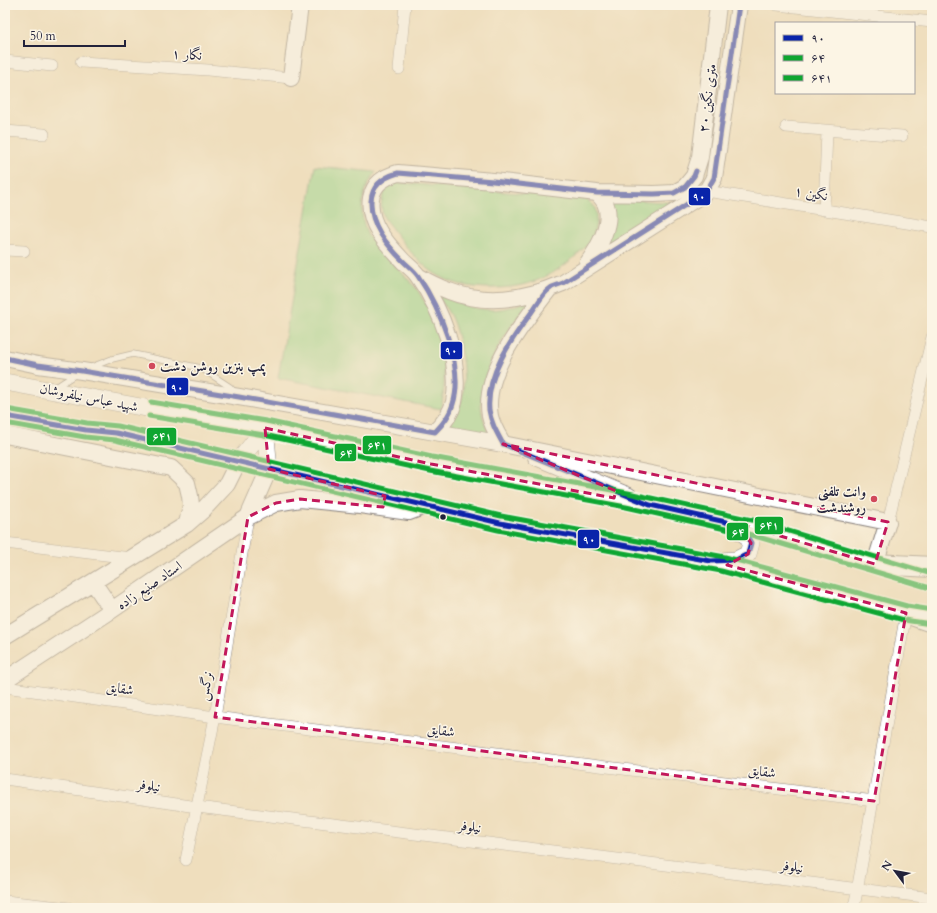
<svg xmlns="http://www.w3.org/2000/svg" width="937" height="913" font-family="Cardo,Amiri,serif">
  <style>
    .green { fill: #96d890; stroke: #5c7d66 }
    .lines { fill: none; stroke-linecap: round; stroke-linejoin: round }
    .lane-casing { stroke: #88807c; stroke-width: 7 }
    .street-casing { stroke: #88807c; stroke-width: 12 }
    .secondary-casing { stroke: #88807c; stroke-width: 18 }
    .primary-casing { stroke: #88807c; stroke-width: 18 }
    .highway-casing { stroke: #88807c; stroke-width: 22 }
    .lane { stroke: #fff; stroke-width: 5.5 }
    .street { stroke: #fff; stroke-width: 11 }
    .secondary { stroke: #fff; stroke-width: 16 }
    .primary { stroke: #fff; stroke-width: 17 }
    .highway { stroke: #fff; stroke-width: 20 }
    .bus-1-casing { stroke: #fcf5e5; stroke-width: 8 }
    .bus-2-casing { stroke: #fcf5e5; stroke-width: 8 }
    .bus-3-casing { stroke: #fcf5e5; stroke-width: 8 }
    .bus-1 { stroke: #0924aa; stroke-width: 5 }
    .bus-2 { stroke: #0fa630; stroke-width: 5 }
    .bus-3 { stroke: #0fa630; stroke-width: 5 }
    .marked { fill: none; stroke: #c2185b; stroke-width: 3; stroke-dasharray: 8 5; stroke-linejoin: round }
    .poi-dot { fill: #d1495b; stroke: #fcf5e5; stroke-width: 1.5 }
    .bus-dot { fill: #22223b; stroke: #fcf5e5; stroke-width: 1.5 }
    .labels { text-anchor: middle; stroke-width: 3; stroke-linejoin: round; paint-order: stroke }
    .street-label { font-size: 14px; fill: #22223b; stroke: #fcf5e5 }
    .poi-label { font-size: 14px; font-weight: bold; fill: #22223b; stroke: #fcf5e5; text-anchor: start }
    .line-badge { stroke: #fcf5e5; stroke-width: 1.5 }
    .badge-label { font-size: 11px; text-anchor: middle; font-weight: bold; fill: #fff }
  </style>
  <rect width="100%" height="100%" fill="#fcf5e5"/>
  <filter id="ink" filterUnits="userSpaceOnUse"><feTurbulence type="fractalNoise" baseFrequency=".025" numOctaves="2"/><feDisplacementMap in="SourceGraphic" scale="8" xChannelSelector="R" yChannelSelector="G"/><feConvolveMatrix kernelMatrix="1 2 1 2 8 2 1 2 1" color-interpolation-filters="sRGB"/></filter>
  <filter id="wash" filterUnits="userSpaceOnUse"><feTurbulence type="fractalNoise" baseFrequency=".012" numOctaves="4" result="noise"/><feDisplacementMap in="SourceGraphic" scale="16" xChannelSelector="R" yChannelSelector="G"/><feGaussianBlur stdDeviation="0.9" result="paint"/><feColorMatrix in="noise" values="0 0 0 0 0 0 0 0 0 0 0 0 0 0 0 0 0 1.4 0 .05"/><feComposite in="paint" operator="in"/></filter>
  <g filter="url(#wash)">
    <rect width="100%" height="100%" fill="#efdebd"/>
    <!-- green -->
    <path class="green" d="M 315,166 L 376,172 C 361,191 358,213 368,236 L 416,288 C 440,322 450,368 441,409 L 278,378 Z
      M 392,182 L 586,199 C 588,201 592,203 593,205 C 597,210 596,217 596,223 C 595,229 593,237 589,243 C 588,245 585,247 583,249 C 570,262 555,273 538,280 C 512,291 468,291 443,278 C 422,268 407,248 393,230 C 390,225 384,220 383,215 C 379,201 383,192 392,182 Z
      M 610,198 L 675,203 L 604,246 Z
      M 436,294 C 457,303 478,312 500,309 C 511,308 521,303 531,300 C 509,328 487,358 482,394 C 482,398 481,402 481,406 C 482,417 486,426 489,436 L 448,430 C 452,421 460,408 462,399 C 467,378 460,337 451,317 C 447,309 441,301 436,294 Z"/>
  </g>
  <g filter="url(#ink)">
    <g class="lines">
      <defs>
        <path id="lane" d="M 89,368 L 112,359 L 133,354 L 201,368 L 230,387 L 235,393
          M 56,387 L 76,374"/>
        <path id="street" d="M 777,5 L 932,22
          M 5,61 L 52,66
          M 81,62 L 208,70 L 291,78
          M 399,69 L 405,5
          M 786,127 L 902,136
          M 5,131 L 44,134
          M 700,190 L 932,227
          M 824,210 L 827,131
          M 5,250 L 24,251
          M 888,522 L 932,337
          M 5,543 L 131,558
          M 5,687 L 215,717 L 874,801
          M 5,779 L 197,807 L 932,898
          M 186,860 L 215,717 L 248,517
          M 5,901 L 69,908
          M 854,908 L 906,613"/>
        <path id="secondary" d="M 291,78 L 300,5
          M 587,264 C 598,249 614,222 605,203 C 603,199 600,196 597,193
          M 418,276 C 428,282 438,287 449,291 C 487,306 526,299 563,283 L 706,192 L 714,178 L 739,5
          M 5,358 L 38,365 L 82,371 L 239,397 L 435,432 L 503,444 L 888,522 L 875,564
          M 435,432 C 443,424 451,414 454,402 C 462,361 441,309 418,276 C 414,270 408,266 403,261 C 387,244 367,223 371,198 C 374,183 384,177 398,173 L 493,181 L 597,193 L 654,194 L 674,193 L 685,187 L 694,176 L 700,157 L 718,5
          M 5,435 L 171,468 L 187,483 L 190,496 L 191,505 L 187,524
          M 503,444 C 498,435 492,426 490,416 C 482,372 524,322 549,289
          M 536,457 L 629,496
          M 248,517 L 276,503 L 300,499 L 360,505 L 409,512 L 425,506
          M 93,582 L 112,610
          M 5,636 L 187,524 L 202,511 L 227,484 L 238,462
          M 5,680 L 112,610 L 248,517 L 269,469"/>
        <path id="primary" d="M 5,382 L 168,412 L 265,428 L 431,464 L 526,482 L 627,500 L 750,527 L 875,564
          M 5,416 L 86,430 L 116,433 L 500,523 L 723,564 L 906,613
          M 265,428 L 269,469
          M 238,462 L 265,428
          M 721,561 L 736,560 L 748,554 L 751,543 L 747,536 L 731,525"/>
        <path id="highway" d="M 875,564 L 932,567
          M 906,613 L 932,622"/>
      </defs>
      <!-- lane casing -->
      <use href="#lane" class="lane-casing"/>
      <!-- street casing -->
      <use href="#street" class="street-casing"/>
      <!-- secondary casing -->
      <use href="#secondary" class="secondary-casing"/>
      <!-- primary casing -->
      <use href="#primary" class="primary-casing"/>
      <!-- highway casing -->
      <use href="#highway" class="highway-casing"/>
      <!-- lane -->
      <use href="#lane" class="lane"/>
      <!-- street -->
      <use href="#street" class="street"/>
      <!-- secondary -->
      <use href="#secondary" class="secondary"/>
      <!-- primary -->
      <use href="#primary" class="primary"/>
      <!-- highway -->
      <use href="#highway" class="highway"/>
      <defs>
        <path id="bus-1" d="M 5,358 L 38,365 L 82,371 L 239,397 L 435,432 C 443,424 450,415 453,404 C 465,367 439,307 418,276 C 414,270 408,266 403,261 C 387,245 370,225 371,201 C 372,185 384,177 398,173 L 493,181 L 597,193 L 654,194 L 674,193 L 685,187 L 694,176 L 696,171
          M 5,416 L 86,430 L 116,433 L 500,523 L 711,561 L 736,560 L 748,554 L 751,543 L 747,536 L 726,522 L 650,505 L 503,444 C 497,433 491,423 489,410 C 486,375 511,340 531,313 C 536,306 541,297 547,291 L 552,287 L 563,283 L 706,192 L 714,178 L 739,5"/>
        <path id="bus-2" d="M 149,416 L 264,435 L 430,471 L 626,507 L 748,534 L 930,588
          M 5,423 L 85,437 L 115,440 L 498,530 L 721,571 L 904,620 L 931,624"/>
        <path id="bus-3" d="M 151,402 L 266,421 L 432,457 L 628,493 L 752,520 L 932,574
          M 6,409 L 87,423 L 118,426 L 501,516 L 725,557 L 907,606 L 932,610"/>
      </defs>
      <!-- bus-1 casing -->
      <use href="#bus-1" class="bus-1-casing"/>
      <!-- bus-2 casing -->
      <use href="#bus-2" class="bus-2-casing"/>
      <!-- bus-3 casing -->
      <use href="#bus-3" class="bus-3-casing"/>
      <!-- bus-1 -->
      <use href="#bus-1" class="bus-1"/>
      <!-- bus-2 -->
      <use href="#bus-2" class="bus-2"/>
      <!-- bus-3 -->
      <use href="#bus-3" class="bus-3"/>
    </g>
  </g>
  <!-- marked area -->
  <path d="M0 0H937V913H0ZM 265,428 L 431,464 L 614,498 L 616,491 L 503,444 L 888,522 L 875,564 L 740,524 L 751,543 L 748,554 L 727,565 L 906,613 L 874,801 L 215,717 L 248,517 L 276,503 L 300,499 L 383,507 L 385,496 L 269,469 Z" fill="#efdebd" fill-opacity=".55" fill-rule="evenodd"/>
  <path class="marked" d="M 265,428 L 431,464 L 614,498 L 616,491 L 503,444 L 888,522 L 875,564 L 740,524 L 751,543 L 748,554 L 727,565 L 906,613 L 874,801 L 215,717 L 248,517 L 276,503 L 300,499 L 383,507 L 385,496 L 269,469 Z"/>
  <!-- markers -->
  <g class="poi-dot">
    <circle cx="152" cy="366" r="4"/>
    <circle cx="874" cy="499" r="4"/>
  </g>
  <circle class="bus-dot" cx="443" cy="517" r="3.5"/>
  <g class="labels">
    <!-- street labels -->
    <g class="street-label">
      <text transform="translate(187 54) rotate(4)" y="5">نگار ۱</text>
      <text transform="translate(707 98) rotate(-83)" y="5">۲۰ متری نگین</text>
      <text transform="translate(811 193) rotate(9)" y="5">نگین ۱</text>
      <text transform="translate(89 397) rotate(11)" y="5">شهید عباس نیلفروشان</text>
      <text transform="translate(149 585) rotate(-34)" y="5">استاد صنیع زاده</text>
      <text transform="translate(205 686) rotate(-80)" y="5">نرگس</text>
      <text transform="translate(120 688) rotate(8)" y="5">شقایق</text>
      <text transform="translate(441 730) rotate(7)" y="5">شقایق</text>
      <text transform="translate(762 771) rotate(7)" y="5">شقایق</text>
      <text transform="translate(149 785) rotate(8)" y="5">نیلوفر</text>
      <text transform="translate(470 826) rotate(7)" y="5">نیلوفر</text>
      <text transform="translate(792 866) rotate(7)" y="5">نیلوفر</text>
    </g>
    <!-- poi labels -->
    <g class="poi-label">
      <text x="160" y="371">پمپ بنزین روشن دشت</text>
      <text x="866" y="496" text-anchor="end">وانت تلفنی<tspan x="866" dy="16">روشندشت</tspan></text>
    </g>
  </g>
  <g class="line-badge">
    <rect x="688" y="187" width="23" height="19" rx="4" fill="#0924aa"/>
    <rect x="440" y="341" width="23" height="19" rx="4" fill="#0924aa"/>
    <rect x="166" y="377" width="23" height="19" rx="4" fill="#0924aa"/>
    <rect x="146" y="427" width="31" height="19" rx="4" fill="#0fa630"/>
    <rect x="362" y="435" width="30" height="20" rx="4" fill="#0fa630"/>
    <rect x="334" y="443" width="23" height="19" rx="4" fill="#0fa630"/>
    <rect x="754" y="516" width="30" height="19" rx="4" fill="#0fa630"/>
    <rect x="726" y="522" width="23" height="19" rx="4" fill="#0fa630"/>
    <rect x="577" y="529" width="23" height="20" rx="4" fill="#0924aa"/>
  </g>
  <g class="badge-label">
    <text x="699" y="200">۹۰</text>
    <text x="451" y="354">۹۰</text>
    <text x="177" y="391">۹۰</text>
    <text x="162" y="440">۶۴۱</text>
    <text x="377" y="449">۶۴۱</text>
    <text x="346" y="457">۶۴</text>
    <text x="769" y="529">۶۴۱</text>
    <text x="738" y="536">۶۴</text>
    <text x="589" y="543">۹۰</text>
  </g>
  <!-- margin -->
  <rect width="937" height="913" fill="none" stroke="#fcf5e5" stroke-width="20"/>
  <!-- legend -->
  <rect x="775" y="22" width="140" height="72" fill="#fcf5e5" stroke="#a5a1a1"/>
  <rect x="783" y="35" width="20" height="6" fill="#0924aa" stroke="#a5a1a1"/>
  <text x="811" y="42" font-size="12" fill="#22223b">۹۰</text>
  <rect x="783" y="55" width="20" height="6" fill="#0fa630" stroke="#a5a1a1"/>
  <text x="811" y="62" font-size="12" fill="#22223b">۶۴</text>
  <rect x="783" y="75" width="20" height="6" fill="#0fa630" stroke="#a5a1a1"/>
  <text x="811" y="82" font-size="12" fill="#22223b">۶۴۱</text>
  <!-- north arrow -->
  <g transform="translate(895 871) rotate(302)" stroke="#fcf5e5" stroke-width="3" paint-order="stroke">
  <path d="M0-3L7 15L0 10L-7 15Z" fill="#22223b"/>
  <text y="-6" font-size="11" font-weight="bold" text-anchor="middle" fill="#22223b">N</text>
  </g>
  <!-- scale -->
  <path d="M24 40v6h101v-6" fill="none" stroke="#22223b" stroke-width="2"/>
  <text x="30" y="40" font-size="12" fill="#22223b" stroke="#fcf5e5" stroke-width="3" paint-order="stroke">50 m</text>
</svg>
